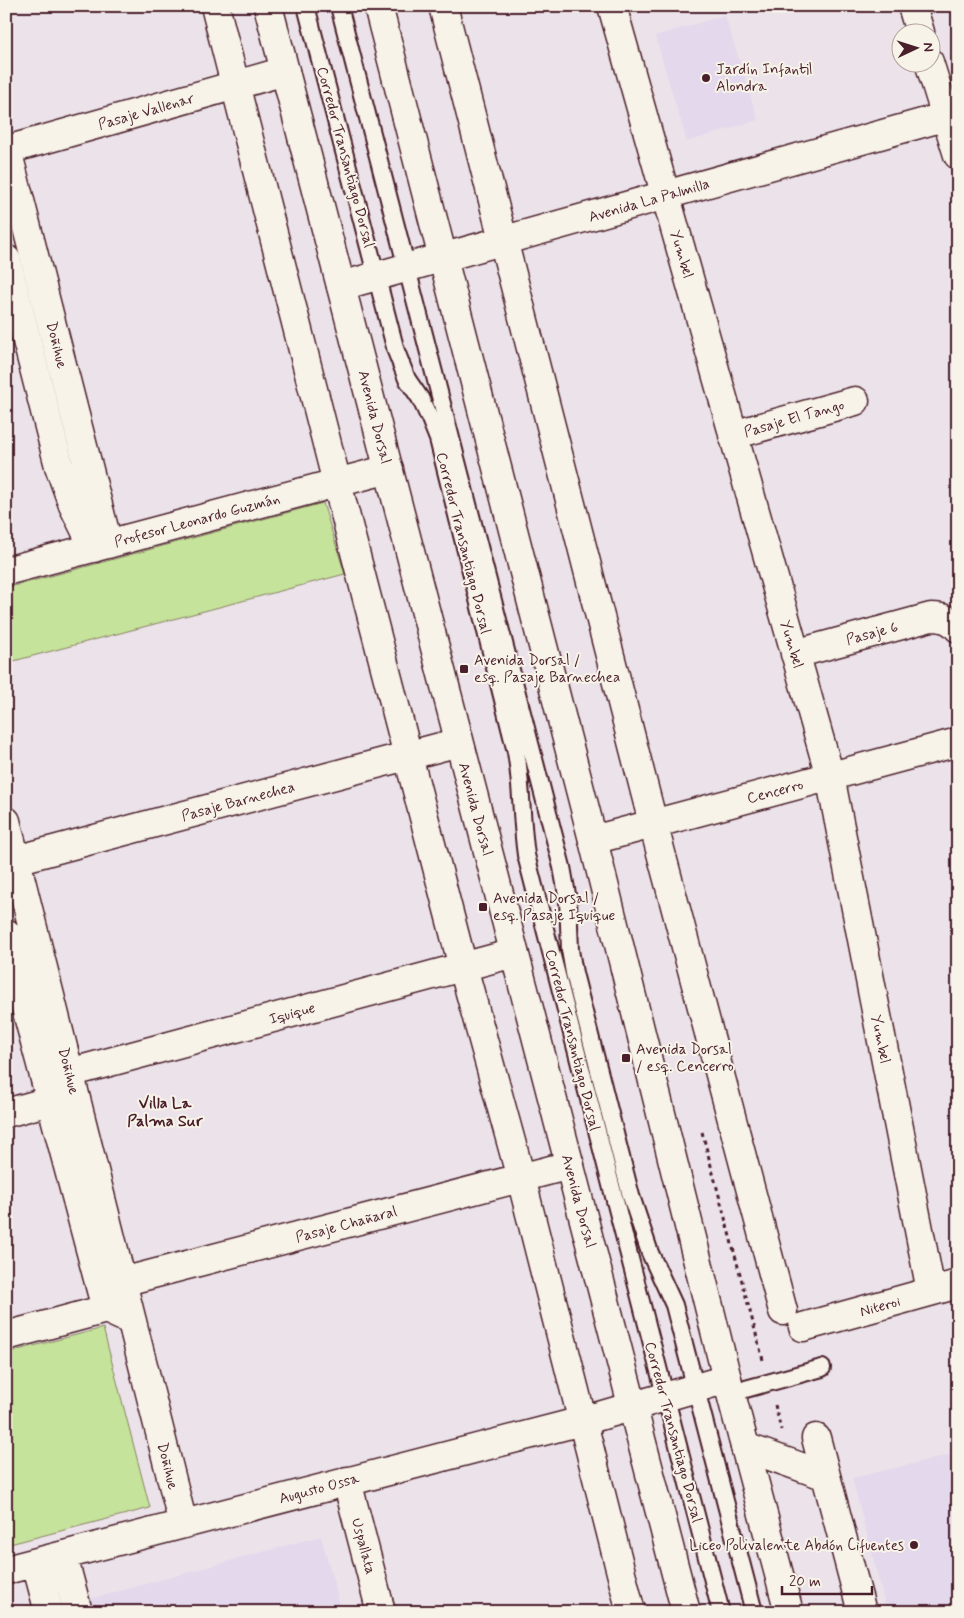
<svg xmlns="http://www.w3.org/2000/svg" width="964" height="1618" font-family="Mynerve,sans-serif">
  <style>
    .built { fill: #e4d8ec }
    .green { fill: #c5e39a; stroke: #888162 }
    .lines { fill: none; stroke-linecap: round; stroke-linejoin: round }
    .service-casing { stroke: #4a1f2b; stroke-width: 20 }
    .minor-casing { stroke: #4a1f2b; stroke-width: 31 }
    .tertiary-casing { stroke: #4a1f2b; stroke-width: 31 }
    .primary-casing { stroke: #4a1f2b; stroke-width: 31 }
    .path { stroke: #4a1f2b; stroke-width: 3; stroke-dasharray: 4 4; stroke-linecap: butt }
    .service { stroke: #f7f3e8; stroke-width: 16 }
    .minor { stroke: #f7f3e8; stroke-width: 28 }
    .tertiary { stroke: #f7f3e8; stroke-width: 28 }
    .primary { stroke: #f7f3e8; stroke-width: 28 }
    .poi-dot { fill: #4a1f2b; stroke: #f7f3e8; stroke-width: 2 }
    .labels { text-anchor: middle; stroke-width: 4; stroke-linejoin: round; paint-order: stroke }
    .poi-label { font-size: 15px; fill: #4a1f2b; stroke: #f7f3e8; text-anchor: start }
    .street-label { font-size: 15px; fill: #4a1f2b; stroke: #f7f3e8 }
    .neighbourhood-label { font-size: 16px; font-weight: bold; fill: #4a1f2b; stroke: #f7f3e8 }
  </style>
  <rect width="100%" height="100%" fill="#ece3ea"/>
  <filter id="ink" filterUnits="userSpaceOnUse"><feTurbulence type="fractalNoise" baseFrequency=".02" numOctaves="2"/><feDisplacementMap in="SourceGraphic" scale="10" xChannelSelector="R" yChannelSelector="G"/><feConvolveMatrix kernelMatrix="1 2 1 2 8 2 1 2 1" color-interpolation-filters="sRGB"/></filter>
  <g filter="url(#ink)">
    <!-- built -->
    <path class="built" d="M 725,15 L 758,120 L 687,142 L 655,36 Z
      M 958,1453 L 958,1612 L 887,1612 L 852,1478 Z
      M 321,1536 L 342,1612 L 85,1612 L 83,1601 Z"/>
    <!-- green -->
    <path class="green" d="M 323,503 L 345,574 L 6,663 L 6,588 Z
      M 103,1328 L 150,1508 L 6,1545 L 6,1353 Z"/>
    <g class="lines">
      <defs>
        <path id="service" d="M 306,6 L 396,351 L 407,379 L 420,398 L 430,419 L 438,439 L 516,752 C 522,786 521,820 526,855 L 721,1612
          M 339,6 L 562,867 L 568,900 L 570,950 L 574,973 L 631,1196 L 650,1253 L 674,1305 L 754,1612
          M 731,1393 L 822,1368"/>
        <path id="minor" d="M 215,6 L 337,483 L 463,967 L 521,1178 L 631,1612
          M 443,6 L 653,823 L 783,1311
          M 612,6 L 830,776 L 931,1291
          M 912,6 L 920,32
          M 929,62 L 958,155
          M 6,146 L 108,544
          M 7,150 L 285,71
          M 6,259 L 59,466 L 73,505 L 94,548
          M 733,435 L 855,401
          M 6,571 L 389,469
          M 795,654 L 931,617 C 942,617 951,619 958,628
          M 6,821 L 183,1524
          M 593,840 L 958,742
          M 16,860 L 459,742
          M 6,933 L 106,1309 L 132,1321
          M 69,1073 L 514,953
          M 6,1113 L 68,1096
          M 122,1282 L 570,1165
          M 803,1327 L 958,1284
          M 6,1336 L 106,1309
          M 816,1438 L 862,1612
          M 745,1447 L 826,1476
          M 347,1481 L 381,1612
          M 63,1556 L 78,1612
          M 36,1563 L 49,1612
          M 6,1570 L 582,1421 L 727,1379"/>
        <path id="tertiary" d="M 341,286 L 958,113"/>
        <path id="primary" d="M 268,6 L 686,1612
          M 378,6 L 593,840 L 727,1379 L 789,1612"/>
      </defs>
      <!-- service casing -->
      <use href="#service" class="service-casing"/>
      <!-- minor casing -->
      <use href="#minor" class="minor-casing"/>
      <!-- tertiary casing -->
      <use href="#tertiary" class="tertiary-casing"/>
      <!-- primary casing -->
      <use href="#primary" class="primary-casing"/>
      <!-- path -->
      <path class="path" d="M 702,1132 L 763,1360
        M 775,1405 L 781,1430"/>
      <!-- service -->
      <use href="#service" class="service"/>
      <!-- minor -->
      <use href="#minor" class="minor"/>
      <!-- tertiary -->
      <use href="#tertiary" class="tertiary"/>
      <!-- primary -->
      <use href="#primary" class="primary"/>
    </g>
  </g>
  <!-- markers -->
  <g class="poi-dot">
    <circle cx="706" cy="78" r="5"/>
    <rect x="459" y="664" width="10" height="10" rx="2.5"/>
    <rect x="478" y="902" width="10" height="10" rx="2.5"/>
    <rect x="621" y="1053" width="10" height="10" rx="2.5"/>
    <circle cx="914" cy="1545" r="5"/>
  </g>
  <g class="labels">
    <!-- poi labels -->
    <g class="poi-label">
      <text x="716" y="74">Jardín Infantil<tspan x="716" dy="17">Alondra</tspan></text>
      <text x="474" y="665">Avenida Dorsal /<tspan x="474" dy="17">esq. Pasaje Barnechea</tspan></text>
      <text x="493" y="903">Avenida Dorsal /<tspan x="493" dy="17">esq. Pasaje Iquique</tspan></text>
      <text x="636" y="1054">Avenida Dorsal<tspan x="636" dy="17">/ esq. Cencerro</tspan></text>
      <text x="904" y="1550" text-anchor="end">Liceo Polivalente Abdón Cifuentes</text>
    </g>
    <!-- street labels -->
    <g class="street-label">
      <text transform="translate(146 111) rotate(-16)" y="5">Pasaje Vallenar</text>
      <text transform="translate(346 157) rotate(75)" y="5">Corredor Transantiago Dorsal</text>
      <text transform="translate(649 200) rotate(-16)" y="5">Avenida La Palmilla</text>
      <text transform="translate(682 254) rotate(74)" y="5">Yumbel</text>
      <text transform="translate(57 345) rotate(76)" y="5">Doñihue</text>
      <text transform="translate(375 417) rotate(76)" y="5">Avenida Dorsal</text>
      <text transform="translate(794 418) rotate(-16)" y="5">Pasaje El Tango</text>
      <text transform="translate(197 520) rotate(-15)" y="5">Profesor Leonardo Guzmán</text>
      <text transform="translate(464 543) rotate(76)" y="5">Corredor Transantiago Dorsal</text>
      <text transform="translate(872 633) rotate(-15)" y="5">Pasaje 6</text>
      <text transform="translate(792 644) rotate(74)" y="5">Yumbel</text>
      <text transform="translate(775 791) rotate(-15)" y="5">Cencerro</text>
      <text transform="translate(238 801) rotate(-15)" y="5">Pasaje Barnechea</text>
      <text transform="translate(476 809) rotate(75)" y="5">Avenida Dorsal</text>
      <text transform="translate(292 1013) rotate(-15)" y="5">Iquique</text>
      <text transform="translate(881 1039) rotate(79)" y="5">Yumbel</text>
      <text transform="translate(573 1040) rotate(76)" y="5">Corredor Transantiago Dorsal</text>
      <text transform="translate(69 1071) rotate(76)" y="5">Doñihue</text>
      <text transform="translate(579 1201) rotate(75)" y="5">Avenida Dorsal</text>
      <text transform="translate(346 1224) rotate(-15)" y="5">Pasaje Chañaral</text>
      <text transform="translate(880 1306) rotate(-16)" y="5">Niteroi</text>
      <text transform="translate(674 1432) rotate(75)" y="5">Corredor Transantiago Dorsal</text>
      <text transform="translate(168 1466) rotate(76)" y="5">Doñihue</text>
      <text transform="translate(319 1488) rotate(-15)" y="5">Augusto Ossa</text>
      <text transform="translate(364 1546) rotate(75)" y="5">Uspallata</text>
    </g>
    <!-- neighbourhood labels -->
    <g class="neighbourhood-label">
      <text x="165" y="1108">Villa La<tspan x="165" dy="18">Palma Sur</tspan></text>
    </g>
  </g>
  <!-- margin -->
  <rect width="964" height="1618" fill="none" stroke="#f7f3e8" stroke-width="25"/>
  <rect x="12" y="12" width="939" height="1593" fill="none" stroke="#4a1f2b" stroke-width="2" filter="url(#ink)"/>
  <!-- north arrow -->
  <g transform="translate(916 48) rotate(86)"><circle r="24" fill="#f7f3e8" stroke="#b29e9c"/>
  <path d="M0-4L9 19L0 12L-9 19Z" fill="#4a1f2b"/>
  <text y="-8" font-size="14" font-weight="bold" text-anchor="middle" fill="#4a1f2b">N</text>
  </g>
  <!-- scale -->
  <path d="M782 1586v8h90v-8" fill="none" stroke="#4a1f2b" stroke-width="2.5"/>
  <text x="789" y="1586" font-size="15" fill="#4a1f2b" stroke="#f7f3e8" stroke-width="4" paint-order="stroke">20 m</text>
</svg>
